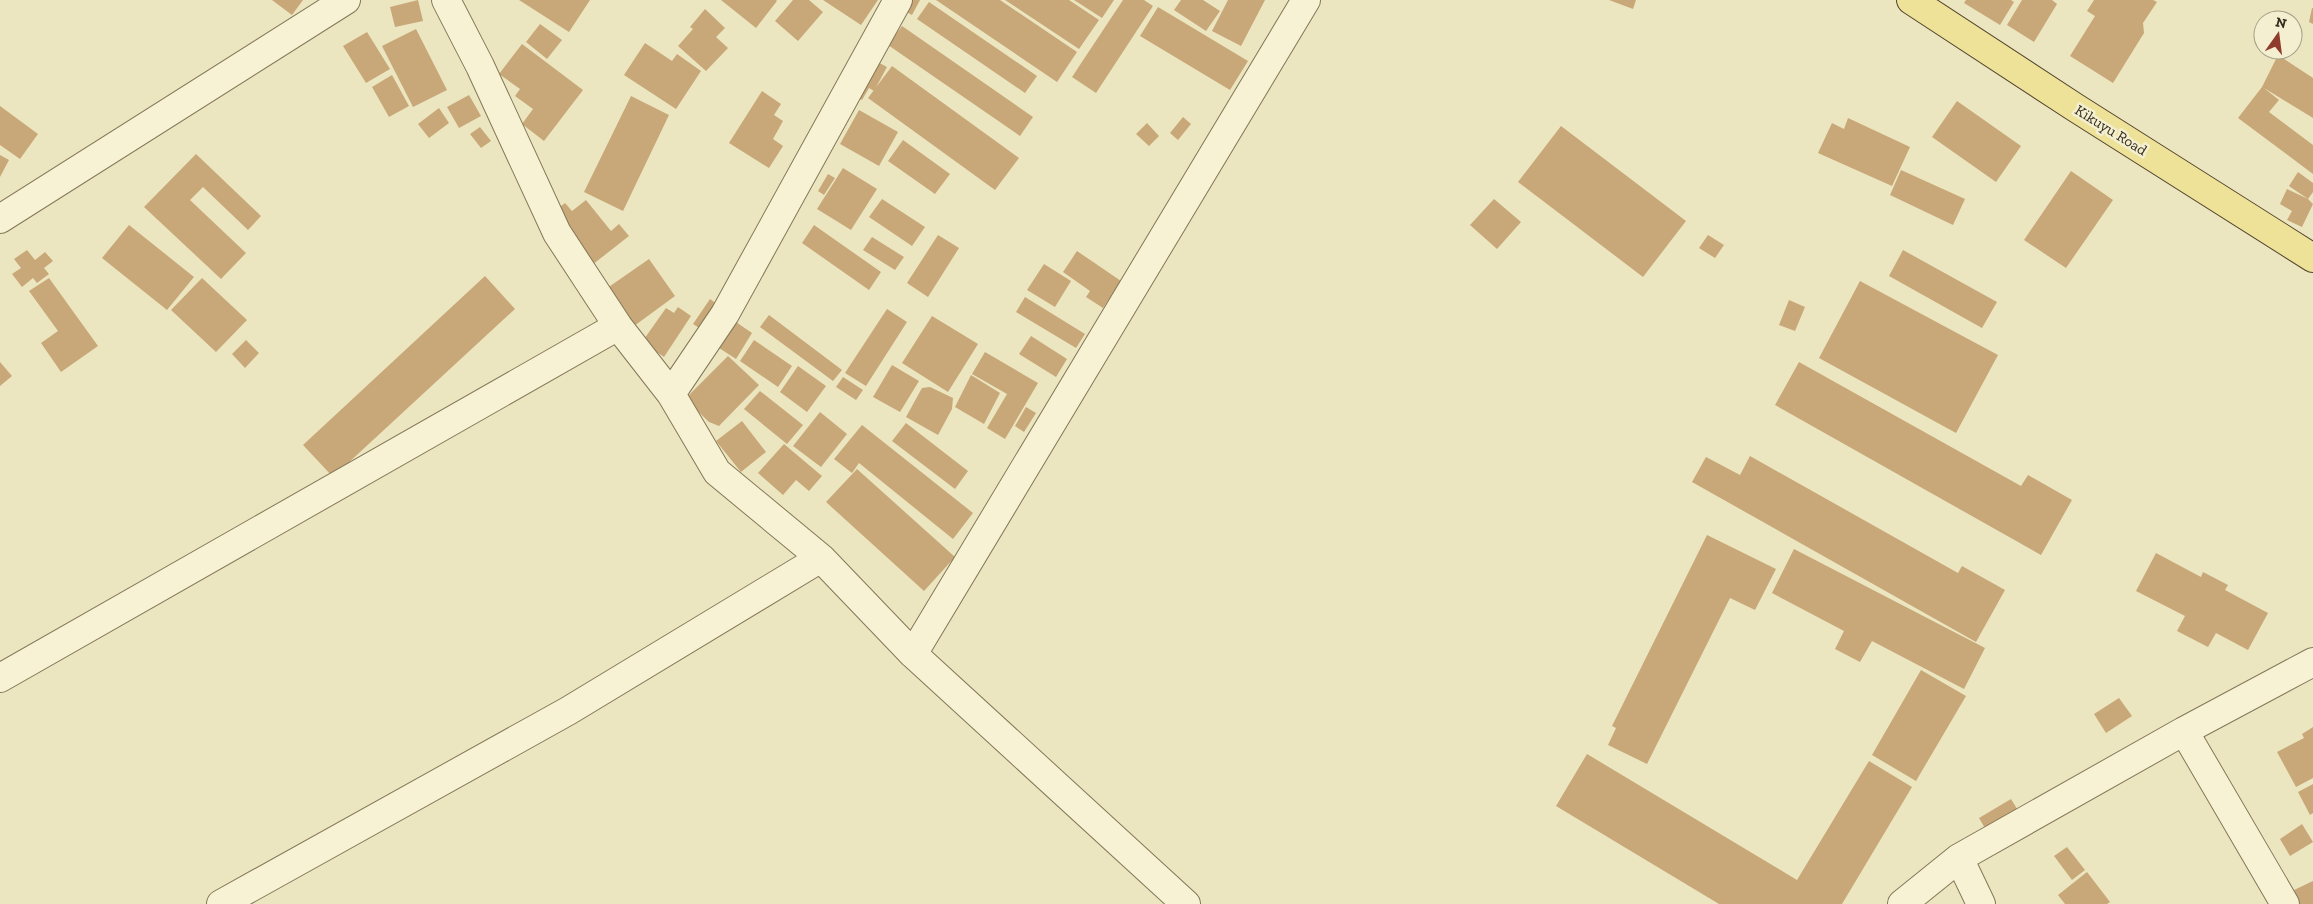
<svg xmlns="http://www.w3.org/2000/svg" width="2313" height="904" font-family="'Zilla Slab',serif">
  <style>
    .building { fill: #c8a778 }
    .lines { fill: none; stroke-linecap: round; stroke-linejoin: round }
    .minor-casing { stroke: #847759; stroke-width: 30 }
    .major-casing { stroke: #52442d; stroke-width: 30 }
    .minor { stroke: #f7f2d3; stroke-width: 28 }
    .major { stroke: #eee299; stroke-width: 28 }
    .labels { text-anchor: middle; stroke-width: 5; stroke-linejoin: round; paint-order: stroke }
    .street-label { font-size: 15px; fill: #342c1d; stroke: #f3efd0 }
  </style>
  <rect width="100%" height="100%" fill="#ece6c0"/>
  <!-- building -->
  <path class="building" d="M 272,0 L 303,0 L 292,15 Z
    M 418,0 L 423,21 L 395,27 L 390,7 Z
    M 519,0 L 590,0 L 569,32 Z
    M 721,0 L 776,0 L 777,1 L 756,28 Z
    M 793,0 L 809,0 L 823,12 L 798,41 L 775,21 Z
    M 823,0 L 878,0 L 861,25 Z
    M 908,0 L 920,0 L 912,15 L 903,10 Z
    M 936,0 L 1000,0 L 1077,52 L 1057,82 Z
    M 1005,0 L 1069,0 L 1099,20 L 1079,49 Z
    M 1074,0 L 1114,0 L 1102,18 Z
    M 1123,0 L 1144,0 L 1153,6 L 1096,93 L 1072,77 Z
    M 1181,0 L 1203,0 L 1220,11 L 1206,31 L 1174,10 Z
    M 1228,0 L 1265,0 L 1241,46 L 1212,31 Z
    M 1609,0 L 1636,0 L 1633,9 Z
    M 1966,0 L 2011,0 L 2014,2 L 2000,25 L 1964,3 Z
    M 2022,0 L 2052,0 L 2057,4 L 2034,42 L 2007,25 Z
    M 2094,0 L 2153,0 L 2157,2 L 2143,23 L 2144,33 L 2113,83 L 2070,56 L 2095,16 L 2087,11 Z
    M 929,2 L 1037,76 L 1025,93 L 917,19 Z
    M 1158,7 L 1248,61 L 1230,90 L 1140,36 Z
    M 2312,8 L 2313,8 L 2313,24 L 2309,22 Z
    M 705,9 L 725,28 L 716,37 L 728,48 L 706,71 L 678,46 L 693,29 L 690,27 Z
    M 540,24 L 562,40 L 547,59 L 526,42 Z
    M 902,26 L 1033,117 L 1020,136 L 888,45 Z
    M 416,29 L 447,90 L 413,107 L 382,46 Z
    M 367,32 L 390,69 L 366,83 L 343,46 Z
    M 645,43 L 672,61 L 677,54 L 701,71 L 676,109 L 624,75 Z
    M 522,44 L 583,90 L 544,141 L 522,124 L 533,109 L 515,96 L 520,89 L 499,74 Z
    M 2278,55 L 2313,78 L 2313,118 L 2264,88 L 2279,100 L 2269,112 L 2313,145 L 2313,174 L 2238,118 L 2262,87 Z
    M 874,60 L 887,67 L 874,91 L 869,88 L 862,100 L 854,96 Z
    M 892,66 L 1019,158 L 995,190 L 868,98 Z
    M 392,75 L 409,106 L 389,117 L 372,87 Z
    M 762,91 L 781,104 L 774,115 L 783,121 L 773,139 L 783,146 L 769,168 L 729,143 Z
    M 469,95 L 481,116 L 459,128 L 447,107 Z
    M 631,96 L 669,115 L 623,211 L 584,192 Z
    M 1957,101 L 2021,146 L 1996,182 L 1932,137 Z
    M 0,106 L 38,134 L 20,159 L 0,145 Z
    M 439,108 L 449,123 L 429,138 L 418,124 Z
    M 859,110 L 898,132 L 879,166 L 840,144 Z
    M 1183,117 L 1191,124 L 1178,140 L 1170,133 Z
    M 1848,118 L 1910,147 L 1892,186 L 1818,153 L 1832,123 L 1844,129 Z
    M 1147,123 L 1159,136 L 1149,146 L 1136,134 Z
    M 1561,126 L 1686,221 L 1643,277 L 1518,182 Z
    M 480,127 L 491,141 L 481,148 L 470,134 Z
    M 903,140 L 950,174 L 935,194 L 888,161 Z
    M 196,154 L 261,216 L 248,230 L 203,187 L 190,200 L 246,253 L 221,279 L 144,207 Z
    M 0,155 L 9,160 L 0,177 Z
    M 843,168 L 877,189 L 851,230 L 817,209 Z
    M 1901,170 L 1965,199 L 1953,225 L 1890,195 Z
    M 2071,171 L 2113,200 L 2066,268 L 2024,240 Z
    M 2298,172 L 2313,183 L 2313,192 L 2308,199 L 2313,204 L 2302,227 L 2287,220 L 2292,211 L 2280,204 L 2287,189 L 2308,199 L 2289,186 Z
    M 828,174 L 835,178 L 824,195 L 818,191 Z
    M 882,199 L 925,227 L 912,246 L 869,217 Z
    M 1494,199 L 1521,222 L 1497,249 L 1470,225 Z
    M 586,200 L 611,231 L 619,224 L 629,236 L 592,265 L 551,214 L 565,203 L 572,211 Z
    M 129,225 L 194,277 L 167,310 L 102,258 Z
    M 814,225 L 881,272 L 869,290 L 802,243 Z
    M 938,235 L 959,248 L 928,297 L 907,283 Z
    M 1708,235 L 1724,245 L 1715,258 L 1699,248 Z
    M 872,237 L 904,257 L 895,270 L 863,250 Z
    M 27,250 L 35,260 L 45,252 L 53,261 L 44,268 L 49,274 L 37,283 L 33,278 L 22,287 L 12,274 L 21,268 L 14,259 Z
    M 1903,250 L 1997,302 L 1982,328 L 1889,276 Z
    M 1077,251 L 1121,281 L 1103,308 L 1086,297 L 1090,291 L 1063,272 Z
    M 649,259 L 675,296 L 630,329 L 603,291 Z
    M 1044,264 L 1071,281 L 1055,307 L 1027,290 Z
    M 485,276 L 515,309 L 333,477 L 303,445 Z
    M 49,278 L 98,346 L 61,372 L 41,343 L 58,331 L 29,291 Z
    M 202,278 L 247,320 L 216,352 L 171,310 Z
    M 1860,281 L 1998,355 L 1956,433 L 1819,358 Z
    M 1025,297 L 1085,334 L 1076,348 L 1016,312 Z
    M 710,299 L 724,309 L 707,333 L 693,324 Z
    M 1789,300 L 1805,307 L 1795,331 L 1779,325 Z
    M 678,307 L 691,316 L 664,357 L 642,342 L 666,308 L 674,313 Z
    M 887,309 L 907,322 L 866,386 L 845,373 Z
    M 769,315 L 842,370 L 833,381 L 760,327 Z
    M 932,316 L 978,344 L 948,392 L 902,363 Z
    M 733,320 L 752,333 L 736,359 L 716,346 Z
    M 1031,336 L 1067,359 L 1056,377 L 1019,354 Z
    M 246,340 L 259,353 L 245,368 L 232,354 Z
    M 754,340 L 792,366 L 778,387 L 740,361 Z
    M 985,352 L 1038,383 L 1005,439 L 987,428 L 1007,394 L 972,374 Z
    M 728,356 L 759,385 L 719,426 L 709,422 L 685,399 Z
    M 0,362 L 12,376 L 0,386 Z
    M 1799,362 L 2021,486 L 2028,475 L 2072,500 L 2041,555 L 1775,405 Z
    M 892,365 L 919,381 L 900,412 L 873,397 Z
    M 798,366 L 826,386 L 807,412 L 780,392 Z
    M 971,375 L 1000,393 L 984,424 L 955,407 Z
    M 843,377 L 863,390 L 856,400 L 836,387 Z
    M 930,387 L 953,398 L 952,409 L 938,435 L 906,417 L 922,388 Z
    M 760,391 L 803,425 L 787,444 L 744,409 Z
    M 1026,407 L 1036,413 L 1024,432 L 1015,426 Z
    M 820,412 L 847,434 L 821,467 L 793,446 Z
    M 742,421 L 766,452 L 741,472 L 716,441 Z
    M 906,423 L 968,471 L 955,489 L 892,441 Z
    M 862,425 L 973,513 L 953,539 L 859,463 L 852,473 L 834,459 Z
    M 784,444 L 822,476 L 809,491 L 796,480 L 783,495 L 758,473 Z
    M 1750,456 L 1958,573 L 1962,566 L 2005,590 L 1976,642 L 1692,482 L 1706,457 L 1740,475 Z
    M 857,469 L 955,557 L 924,591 L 826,502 Z
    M 1707,535 L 1776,569 L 1755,610 L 1730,598 L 1647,764 L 1608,745 L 1616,728 L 1612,726 Z
    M 1794,549 L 1985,648 L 1964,689 L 1872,641 L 1860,662 L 1835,649 L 1844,631 L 1772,593 Z
    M 2156,553 L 2201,577 L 2203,572 L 2228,585 L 2225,590 L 2268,613 L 2248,650 L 2216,633 L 2208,647 L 2177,631 L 2185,616 L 2136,591 Z
    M 1921,670 L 1966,696 L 1916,781 L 1872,755 Z
    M 2119,698 L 2132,716 L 2106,733 L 2094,714 Z
    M 2313,727 L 2313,778 L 2296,787 L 2277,752 L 2304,738 L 2302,734 Z
    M 1587,754 L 1797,880 L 1869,761 L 1912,787 L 1842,904 L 1719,904 L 1556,806 Z
    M 2313,784 L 2313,813 L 2310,815 L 2298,792 Z
    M 2011,799 L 2022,817 L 1989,835 L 1979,818 Z
    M 2302,824 L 2313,842 L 2290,856 L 2280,839 Z
    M 2067,847 L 2085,870 L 2072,880 L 2054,856 Z
    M 2087,872 L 2110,902 L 2107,904 L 2065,904 L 2058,895 Z
    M 2313,881 L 2313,904 L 2300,904 L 2294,890 Z"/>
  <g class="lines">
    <defs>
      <path id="minor" d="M 446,0 L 480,66 L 557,233 L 618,326 L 671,394 L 717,472 L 821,558 L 913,654 L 1186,904
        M 0,219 L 346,0
        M 671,394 L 725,314 L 898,0
        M 913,654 L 1306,0
        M 0,678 L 618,326
        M 2184,731 L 2285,904
        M 1959,858 L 1981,904
        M 221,904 L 568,711 L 821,558
        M 1902,904 L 1959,858 L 2184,731 L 2313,662"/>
      <path id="major" d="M 1911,0 L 2076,108 L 2313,258"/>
    </defs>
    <!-- minor casing -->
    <use href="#minor" class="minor-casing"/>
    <!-- major casing -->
    <use href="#major" class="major-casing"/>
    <!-- minor -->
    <use href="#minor" class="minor"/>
    <!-- major -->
    <use href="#major" class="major"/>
  </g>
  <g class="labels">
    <!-- street labels -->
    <g class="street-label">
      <text transform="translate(2111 130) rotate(32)" y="5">Kikuyu Road</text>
    </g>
  </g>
  <!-- north arrow -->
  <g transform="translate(2278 35) rotate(14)"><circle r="24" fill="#f3efd0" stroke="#a7a188"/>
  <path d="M0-4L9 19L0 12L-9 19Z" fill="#903c2c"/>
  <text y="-8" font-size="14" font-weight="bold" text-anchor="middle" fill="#342c1d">N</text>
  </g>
</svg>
